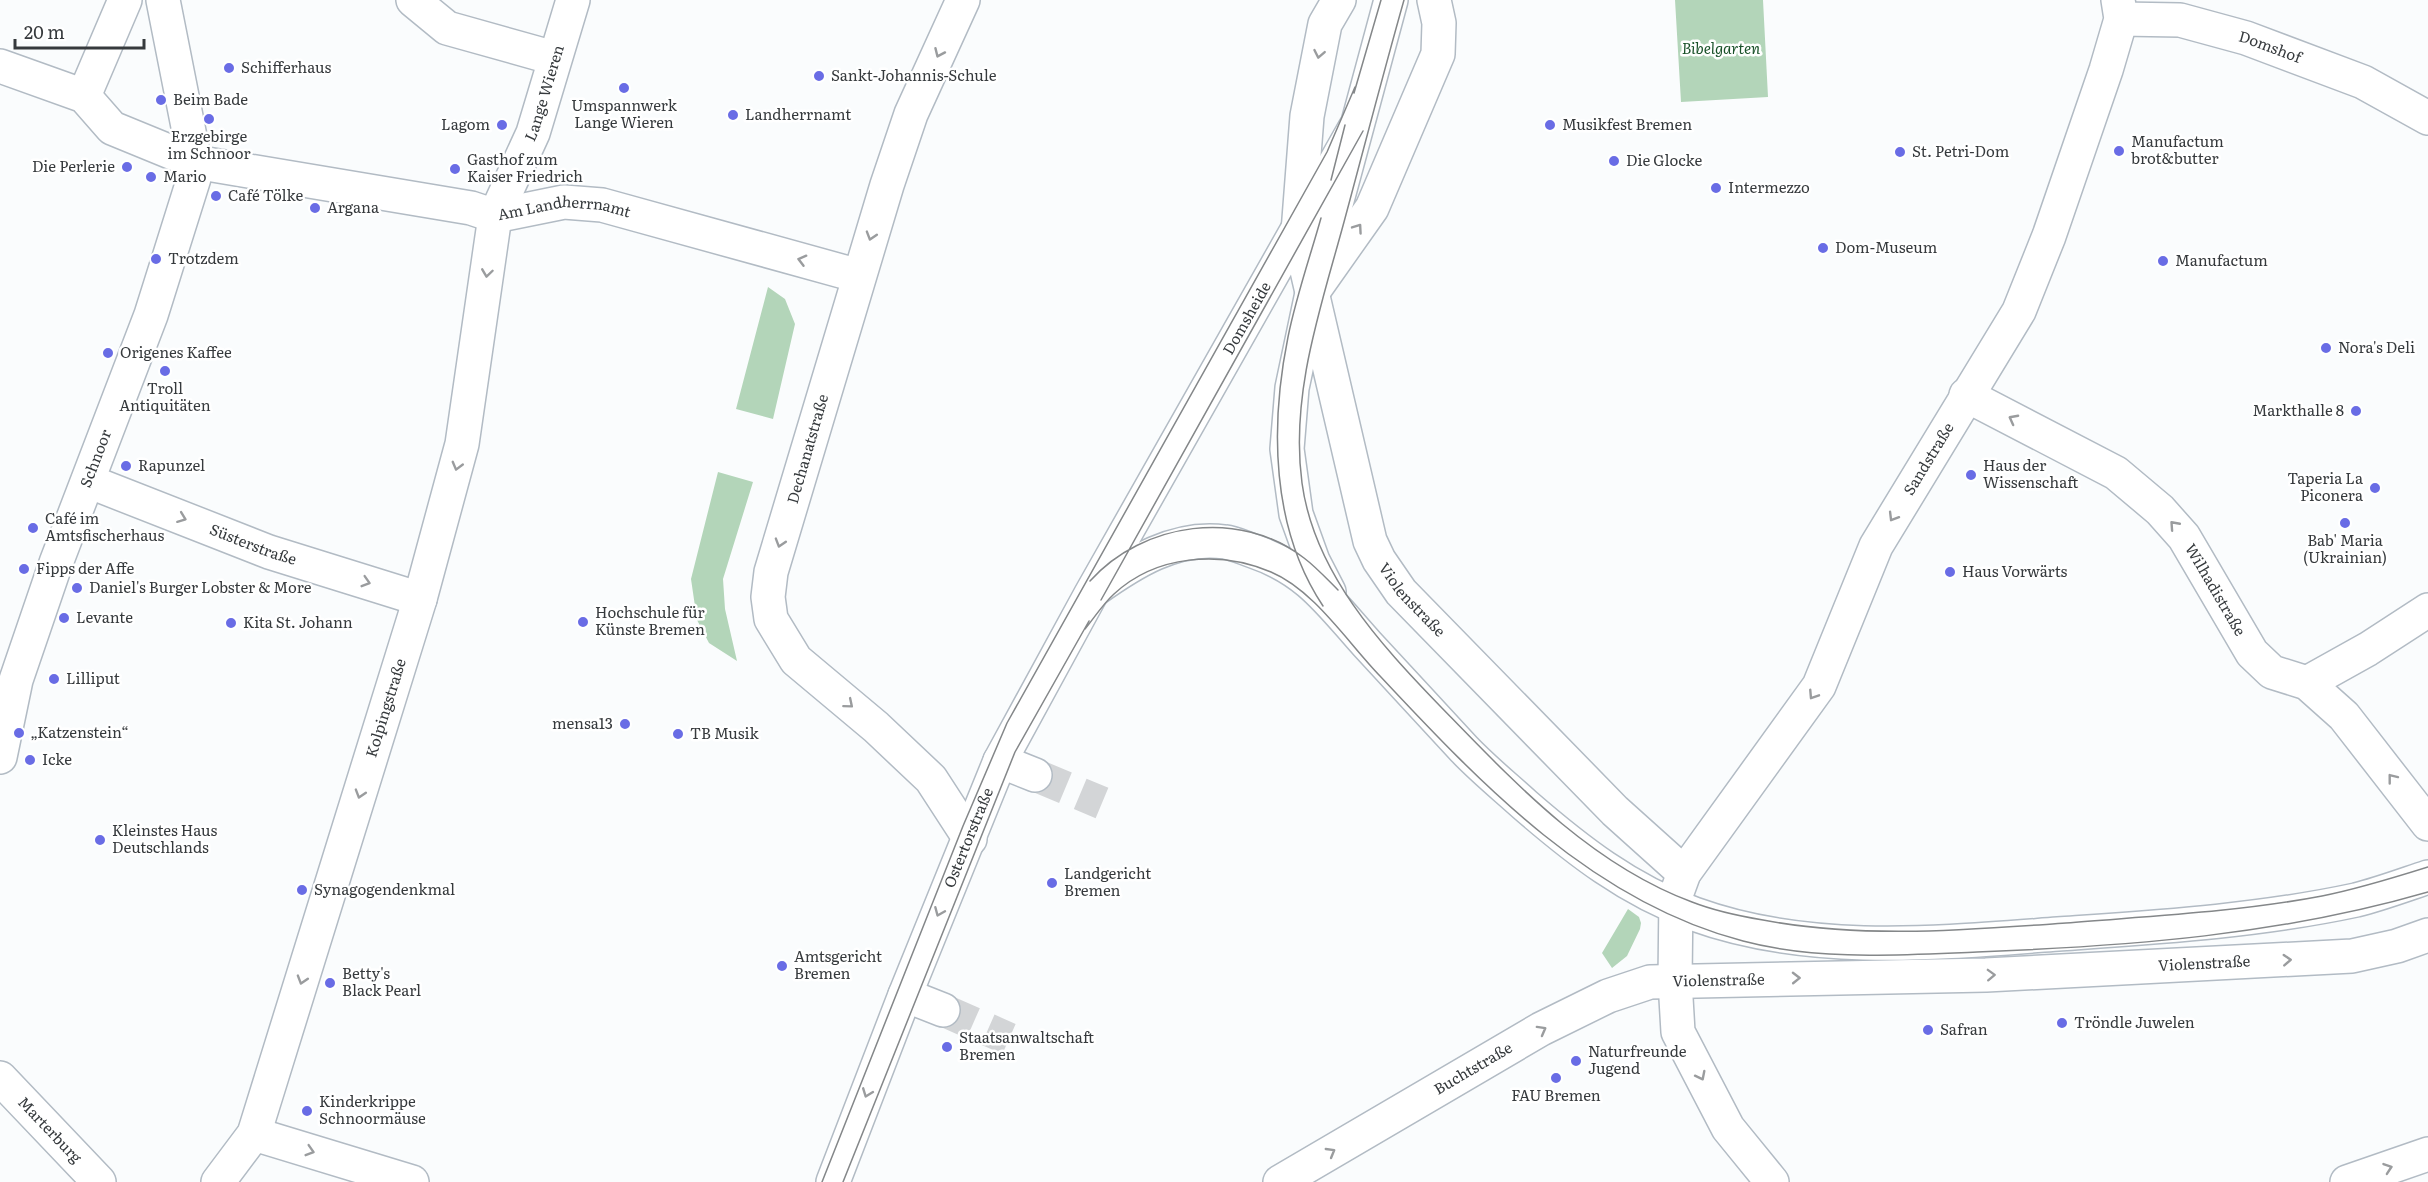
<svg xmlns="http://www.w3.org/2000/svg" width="2428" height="1182" font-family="Literata,serif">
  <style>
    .green { fill: #b3d5b9 }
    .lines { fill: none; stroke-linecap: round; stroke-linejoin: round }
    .minor-tunnel { stroke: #d3d5d7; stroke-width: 33; stroke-dasharray: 33 16; stroke-linecap: butt }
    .minor-casing { stroke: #b2bbc4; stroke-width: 36 }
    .minor { stroke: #fff; stroke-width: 33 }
    .tram { stroke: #848789; stroke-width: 1.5 }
    .oneway { stroke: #9a9c9e }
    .poi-dot { fill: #696ce5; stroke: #fff; stroke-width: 2 }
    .labels { text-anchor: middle; stroke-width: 5; stroke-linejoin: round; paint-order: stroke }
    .street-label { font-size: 15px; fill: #363a3d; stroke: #fff }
    .park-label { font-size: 15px; font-style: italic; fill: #195129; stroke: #fff }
    .poi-label { font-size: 15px; fill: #363a3d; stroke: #fff; text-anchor: start }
  </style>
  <rect width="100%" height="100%" fill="#fafcfd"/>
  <!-- green -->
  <path class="green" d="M 1675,0 L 1763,0 L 1768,97 L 1681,102 Z
    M 768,287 L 785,299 L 795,324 L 773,419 L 736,409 Z
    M 718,472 L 753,482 L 723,579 L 725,609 L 737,661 L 709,643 L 697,620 L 691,579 Z
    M 1628,909 L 1639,917 L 1641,923 L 1640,929 L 1627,956 L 1612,968 L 1602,953 Z"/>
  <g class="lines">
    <!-- minor-tunnel -->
    <path class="minor-tunnel" d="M 1035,775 L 1102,803
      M 943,1010 L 1009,1039"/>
    <defs>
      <g id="minor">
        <path d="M 413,0 L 447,28 L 554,58"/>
        <path d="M 963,0 L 911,114 L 887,185 L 771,572 L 768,597 L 771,619 L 796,660 L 876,727 L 931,779 L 970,839"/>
        <path id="s1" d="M 1339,0 L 1325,24 L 1307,116 L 1298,232 L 1370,541 L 1379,560 L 1401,592 L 1615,811 L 1684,873"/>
        <path id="s2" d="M 2121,19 L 2180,20 L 2246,38 L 2363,82 L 2428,118"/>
        <path id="s3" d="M 0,66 L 84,96 L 112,128 L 195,162 L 471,208 L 495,216 L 564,202 L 602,205 L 859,276"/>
        <path d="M 84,96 L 125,0"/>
        <path d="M 1318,271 L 1391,0"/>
        <path id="s4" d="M 1966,395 L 2116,473 L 2160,510 L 2184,537 L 2252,653 L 2272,672 L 2307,683 L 2344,716 L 2428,824"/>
        <path id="s5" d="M 88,481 L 269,552 L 420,599"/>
        <path d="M 1094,590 C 1132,563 1175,535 1225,542 C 1234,543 1244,548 1253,551 C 1309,570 1330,603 1367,644 C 1399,679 1432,714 1464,749 C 1483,769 1504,786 1525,805 C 1577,850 1628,890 1694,914 C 1810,956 1938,943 2058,934 C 2158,927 2258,921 2356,900 C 2380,894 2404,885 2428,877"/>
        <path d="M 1329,592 L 1313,561 L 1296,514 L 1287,449 L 1292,388 L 1312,293 L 1372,208 L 1438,54 L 1439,23 L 1434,0"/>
        <path d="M 2307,683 L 2368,649 L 2428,610"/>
        <path id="s6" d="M 0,757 L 16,680 L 56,563 L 151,315 L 194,178 L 195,162 L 163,0"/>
        <path d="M 1000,761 L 1035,775"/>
        <path d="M 905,995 L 943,1010"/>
        <path id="s7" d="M 0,1078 L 99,1182"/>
        <path d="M 254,1134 L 412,1182"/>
        <path id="s8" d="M 218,1182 L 254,1134 L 420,599 L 462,444 L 495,216 L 533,133 L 573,0"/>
        <path id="s9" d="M 833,1182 L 905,995 L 1000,761 L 1091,594 L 1355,128"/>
        <path id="s10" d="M 1280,1182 L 1541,1029 L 1608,996 L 1650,982 L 1986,975 L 2352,956 L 2397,946 L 2428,935"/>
        <path id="s11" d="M 1772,1182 L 1728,1128 L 1678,1032 L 1675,981 L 1676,895 L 1684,873 L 1819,686 L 1876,546 L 2019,311 L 2049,236 L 2106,70 L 2121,19 L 2118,0"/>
        <path d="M 2347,1182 L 2428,1154"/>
      </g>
    </defs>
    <!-- minor casing -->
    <use href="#minor" class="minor-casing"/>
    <!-- minor -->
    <use href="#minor" class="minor"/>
    <!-- tram -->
    <path class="tram" d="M 1404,0 C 1383,74 1364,148 1344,222 C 1321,307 1290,394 1302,483 C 1314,572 1380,644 1440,706 C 1514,782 1590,864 1692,902 C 1715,911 1739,916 1763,920 C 1863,939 1965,930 2066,923 C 2151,916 2238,912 2322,896 C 2358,889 2393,878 2428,867
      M 1354,93 L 1381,0
      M 1331,180 L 1345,125
      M 1321,218 C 1310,257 1296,297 1288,337 C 1270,426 1271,528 1323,606
      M 1090,581 C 1143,522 1240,508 1304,558 C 1316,567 1327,579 1338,590
      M 1101,600 L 1363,131
      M 1085,629 C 1094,618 1103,604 1114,594 C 1156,555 1220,550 1271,572 C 1314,590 1348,643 1380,676 C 1482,785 1593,902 1743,941 C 1818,961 1900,955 1977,952 C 2131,946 2280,935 2428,892
      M 822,1182 L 963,826 L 1007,723 L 1327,152 L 1355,87
      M 843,1182 L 1015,752 L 1089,621"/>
  </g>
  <!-- one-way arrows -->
  <defs><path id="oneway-chevron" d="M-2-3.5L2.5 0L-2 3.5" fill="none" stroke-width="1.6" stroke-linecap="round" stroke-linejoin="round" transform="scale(1.5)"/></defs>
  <g class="oneway">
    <use href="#oneway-chevron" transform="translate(939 53) rotate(114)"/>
    <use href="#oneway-chevron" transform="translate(1319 54) rotate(101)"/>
    <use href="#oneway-chevron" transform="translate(1358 228) rotate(-55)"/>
    <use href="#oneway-chevron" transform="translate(871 236) rotate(107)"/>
    <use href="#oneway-chevron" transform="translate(802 260) rotate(-165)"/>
    <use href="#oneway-chevron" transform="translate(487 273) rotate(98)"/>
    <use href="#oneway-chevron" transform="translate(2013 419) rotate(-152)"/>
    <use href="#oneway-chevron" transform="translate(457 466) rotate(105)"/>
    <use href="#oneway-chevron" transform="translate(1893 517) rotate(121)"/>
    <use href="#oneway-chevron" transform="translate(182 518) rotate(21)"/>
    <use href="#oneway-chevron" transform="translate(2174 525) rotate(-132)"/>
    <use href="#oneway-chevron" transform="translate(780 543) rotate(107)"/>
    <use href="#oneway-chevron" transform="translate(366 582) rotate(17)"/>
    <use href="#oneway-chevron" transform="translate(1813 695) rotate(123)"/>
    <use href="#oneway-chevron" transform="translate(849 704) rotate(40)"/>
    <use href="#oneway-chevron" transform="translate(2392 778) rotate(-128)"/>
    <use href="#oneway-chevron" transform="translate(360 794) rotate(107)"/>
    <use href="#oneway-chevron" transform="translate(939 912) rotate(113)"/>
    <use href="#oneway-chevron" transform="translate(2287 960) rotate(-3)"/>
    <use href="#oneway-chevron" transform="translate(1991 975) rotate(-2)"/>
    <use href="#oneway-chevron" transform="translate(1796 978) rotate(-1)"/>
    <use href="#oneway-chevron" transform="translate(302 980) rotate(107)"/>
    <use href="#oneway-chevron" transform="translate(1542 1030) rotate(-29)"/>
    <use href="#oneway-chevron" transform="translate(1701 1076) rotate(63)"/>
    <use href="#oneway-chevron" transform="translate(867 1093) rotate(111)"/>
    <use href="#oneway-chevron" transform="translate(310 1151) rotate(17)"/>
    <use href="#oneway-chevron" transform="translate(1331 1152) rotate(-30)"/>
    <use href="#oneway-chevron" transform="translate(2388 1168) rotate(-19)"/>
  </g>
  <!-- markers -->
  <g class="poi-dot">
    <circle cx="229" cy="68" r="6"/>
    <circle cx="819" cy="76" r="6"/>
    <circle cx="624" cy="88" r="6"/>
    <circle cx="161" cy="100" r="6"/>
    <circle cx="733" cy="115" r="6"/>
    <circle cx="209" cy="119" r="6"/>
    <circle cx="502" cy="125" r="6"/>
    <circle cx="1550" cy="125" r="6"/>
    <circle cx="2119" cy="151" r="6"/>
    <circle cx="1900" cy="152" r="6"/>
    <circle cx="1614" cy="161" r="6"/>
    <circle cx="127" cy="167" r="6"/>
    <circle cx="455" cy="169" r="6"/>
    <circle cx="151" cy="177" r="6"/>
    <circle cx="1716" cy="188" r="6"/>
    <circle cx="216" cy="196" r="6"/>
    <circle cx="315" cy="208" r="6"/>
    <circle cx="1823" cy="248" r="6"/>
    <circle cx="156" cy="259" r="6"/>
    <circle cx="2163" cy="261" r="6"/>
    <circle cx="2326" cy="348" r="6"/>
    <circle cx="108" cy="353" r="6"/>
    <circle cx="165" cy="371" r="6"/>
    <circle cx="2356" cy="411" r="6"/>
    <circle cx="126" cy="466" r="6"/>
    <circle cx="1971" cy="475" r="6"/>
    <circle cx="2375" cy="488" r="6"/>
    <circle cx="2345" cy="523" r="6"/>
    <circle cx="33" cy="528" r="6"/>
    <circle cx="24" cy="569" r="6"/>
    <circle cx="1950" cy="572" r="6"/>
    <circle cx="77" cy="588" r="6"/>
    <circle cx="64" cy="618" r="6"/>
    <circle cx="583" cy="622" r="6"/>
    <circle cx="231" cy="623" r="6"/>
    <circle cx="54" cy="679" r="6"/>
    <circle cx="625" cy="724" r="6"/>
    <circle cx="19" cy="733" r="6"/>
    <circle cx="678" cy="734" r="6"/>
    <circle cx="30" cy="760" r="6"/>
    <circle cx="100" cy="840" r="6"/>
    <circle cx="1052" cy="883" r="6"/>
    <circle cx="302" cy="890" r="6"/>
    <circle cx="782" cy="966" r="6"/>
    <circle cx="330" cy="983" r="6"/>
    <circle cx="2062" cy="1023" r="6"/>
    <circle cx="1928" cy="1030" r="6"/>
    <circle cx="947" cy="1047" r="6"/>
    <circle cx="1576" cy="1061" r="6"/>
    <circle cx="1556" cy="1078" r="6"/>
    <circle cx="307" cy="1111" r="6"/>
  </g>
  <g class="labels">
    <!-- street labels -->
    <g class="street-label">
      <text dy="5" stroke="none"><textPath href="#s2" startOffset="153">Domshof</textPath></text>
      <text dy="5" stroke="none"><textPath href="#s8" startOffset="1144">Lange Wieren</textPath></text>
      <text dy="5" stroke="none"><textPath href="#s3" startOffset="597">Am Landherrnamt</textPath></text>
      <text dy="5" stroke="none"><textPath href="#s9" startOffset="960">Domsheide</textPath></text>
      <text transform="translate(808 449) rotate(-74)" y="5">Dechanatstraße</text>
      <text dy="5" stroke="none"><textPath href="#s6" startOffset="314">Schnoor</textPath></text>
      <text dy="5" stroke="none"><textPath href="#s11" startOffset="822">Sandstraße</textPath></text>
      <text dy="5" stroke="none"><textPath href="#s5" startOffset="177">Süsterstraße</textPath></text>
      <text dy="5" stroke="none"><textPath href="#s4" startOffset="324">Wilhadistraße</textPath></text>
      <text dy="5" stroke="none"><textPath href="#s1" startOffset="628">Violenstraße</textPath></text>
      <text dy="5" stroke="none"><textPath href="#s8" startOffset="506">Kolpingstraße</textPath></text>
      <text dy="5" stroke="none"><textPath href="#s9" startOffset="370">Ostertorstraße</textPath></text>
      <text dy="5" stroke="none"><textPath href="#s10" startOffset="976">Violenstraße</textPath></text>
      <text dy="5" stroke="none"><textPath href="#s10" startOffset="490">Violenstraße</textPath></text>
      <text dy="5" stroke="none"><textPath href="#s10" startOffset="224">Buchtstraße</textPath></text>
      <text dy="5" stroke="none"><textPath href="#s7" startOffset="72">Marterburg</textPath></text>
    </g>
    <!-- park labels -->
    <g class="park-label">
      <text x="1721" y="54">Bibelgarten</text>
    </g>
    <!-- poi labels -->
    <g class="poi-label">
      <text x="241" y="73">Schifferhaus</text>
      <text x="831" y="81">Sankt-Johannis-Schule</text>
      <text x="173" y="105">Beim Bade</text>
      <text x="624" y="111" text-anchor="middle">Umspannwerk<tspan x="624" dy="17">Lange Wieren</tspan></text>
      <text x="745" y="120">Landherrnamt</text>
      <text x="490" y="130" text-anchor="end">Lagom</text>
      <text x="1562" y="130">Musikfest Bremen</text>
      <text x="209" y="142" text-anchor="middle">Erzgebirge<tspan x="209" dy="17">im Schnoor</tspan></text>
      <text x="2131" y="147">Manufactum<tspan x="2131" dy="17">brot&amp;butter</tspan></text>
      <text x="1912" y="157">St. Petri-Dom</text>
      <text x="467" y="165">Gasthof zum<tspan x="467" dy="17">Kaiser Friedrich</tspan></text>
      <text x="1626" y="166">Die Glocke</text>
      <text x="115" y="172" text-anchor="end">Die Perlerie</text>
      <text x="163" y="182">Mario</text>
      <text x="1728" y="193">Intermezzo</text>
      <text x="228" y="201">Café Tölke</text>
      <text x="327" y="213">Argana</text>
      <text x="1835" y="253">Dom-Museum</text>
      <text x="168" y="264">Trotzdem</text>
      <text x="2175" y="266">Manufactum</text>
      <text x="2338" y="353">Nora's Deli</text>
      <text x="120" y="358">Origenes Kaffee</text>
      <text x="165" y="394" text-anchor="middle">Troll<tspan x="165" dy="17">Antiquitäten</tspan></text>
      <text x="2344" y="416" text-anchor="end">Markthalle 8</text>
      <text x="138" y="471">Rapunzel</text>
      <text x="1983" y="471">Haus der<tspan x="1983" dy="17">Wissenschaft</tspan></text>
      <text x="2363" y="484" text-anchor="end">Taperia La<tspan x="2363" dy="17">Piconera</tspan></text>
      <text x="45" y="524">Café im<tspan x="45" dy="17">Amtsfischerhaus</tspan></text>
      <text x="2345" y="546" text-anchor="middle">Bab' Maria<tspan x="2345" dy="17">(Ukrainian)</tspan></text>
      <text x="36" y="574">Fipps der Affe</text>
      <text x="1962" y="577">Haus Vorwärts</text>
      <text x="89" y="593">Daniel's Burger Lobster &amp; More</text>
      <text x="595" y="618">Hochschule für<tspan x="595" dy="17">Künste Bremen</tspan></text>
      <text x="76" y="623">Levante</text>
      <text x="243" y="628">Kita St. Johann</text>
      <text x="66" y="684">Lilliput</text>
      <text x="613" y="729" text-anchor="end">mensa13</text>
      <text x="31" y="738">„Katzenstein“</text>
      <text x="690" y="739">TB Musik</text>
      <text x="42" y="765">Icke</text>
      <text x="112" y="836">Kleinstes Haus<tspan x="112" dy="17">Deutschlands</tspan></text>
      <text x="1064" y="879">Landgericht<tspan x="1064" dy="17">Bremen</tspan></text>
      <text x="314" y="895">Synagogendenkmal</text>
      <text x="794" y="962">Amtsgericht<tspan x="794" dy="17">Bremen</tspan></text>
      <text x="342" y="979">Betty's<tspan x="342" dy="17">Black Pearl</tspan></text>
      <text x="2074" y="1028">Tröndle Juwelen</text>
      <text x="1940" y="1035">Safran</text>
      <text x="959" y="1043">Staatsanwaltschaft<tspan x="959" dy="17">Bremen</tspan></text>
      <text x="1588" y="1057">Naturfreunde<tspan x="1588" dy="17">Jugend</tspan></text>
      <text x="1556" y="1101" text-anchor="middle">FAU Bremen</text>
      <text x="319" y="1107">Kinderkrippe<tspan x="319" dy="17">Schnoormäuse</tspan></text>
    </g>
  </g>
  <!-- scale -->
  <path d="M15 39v9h129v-9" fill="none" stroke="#363a3d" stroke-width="3"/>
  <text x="24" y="39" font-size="18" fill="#363a3d" stroke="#ffffff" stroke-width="4.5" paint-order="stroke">20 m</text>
</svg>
